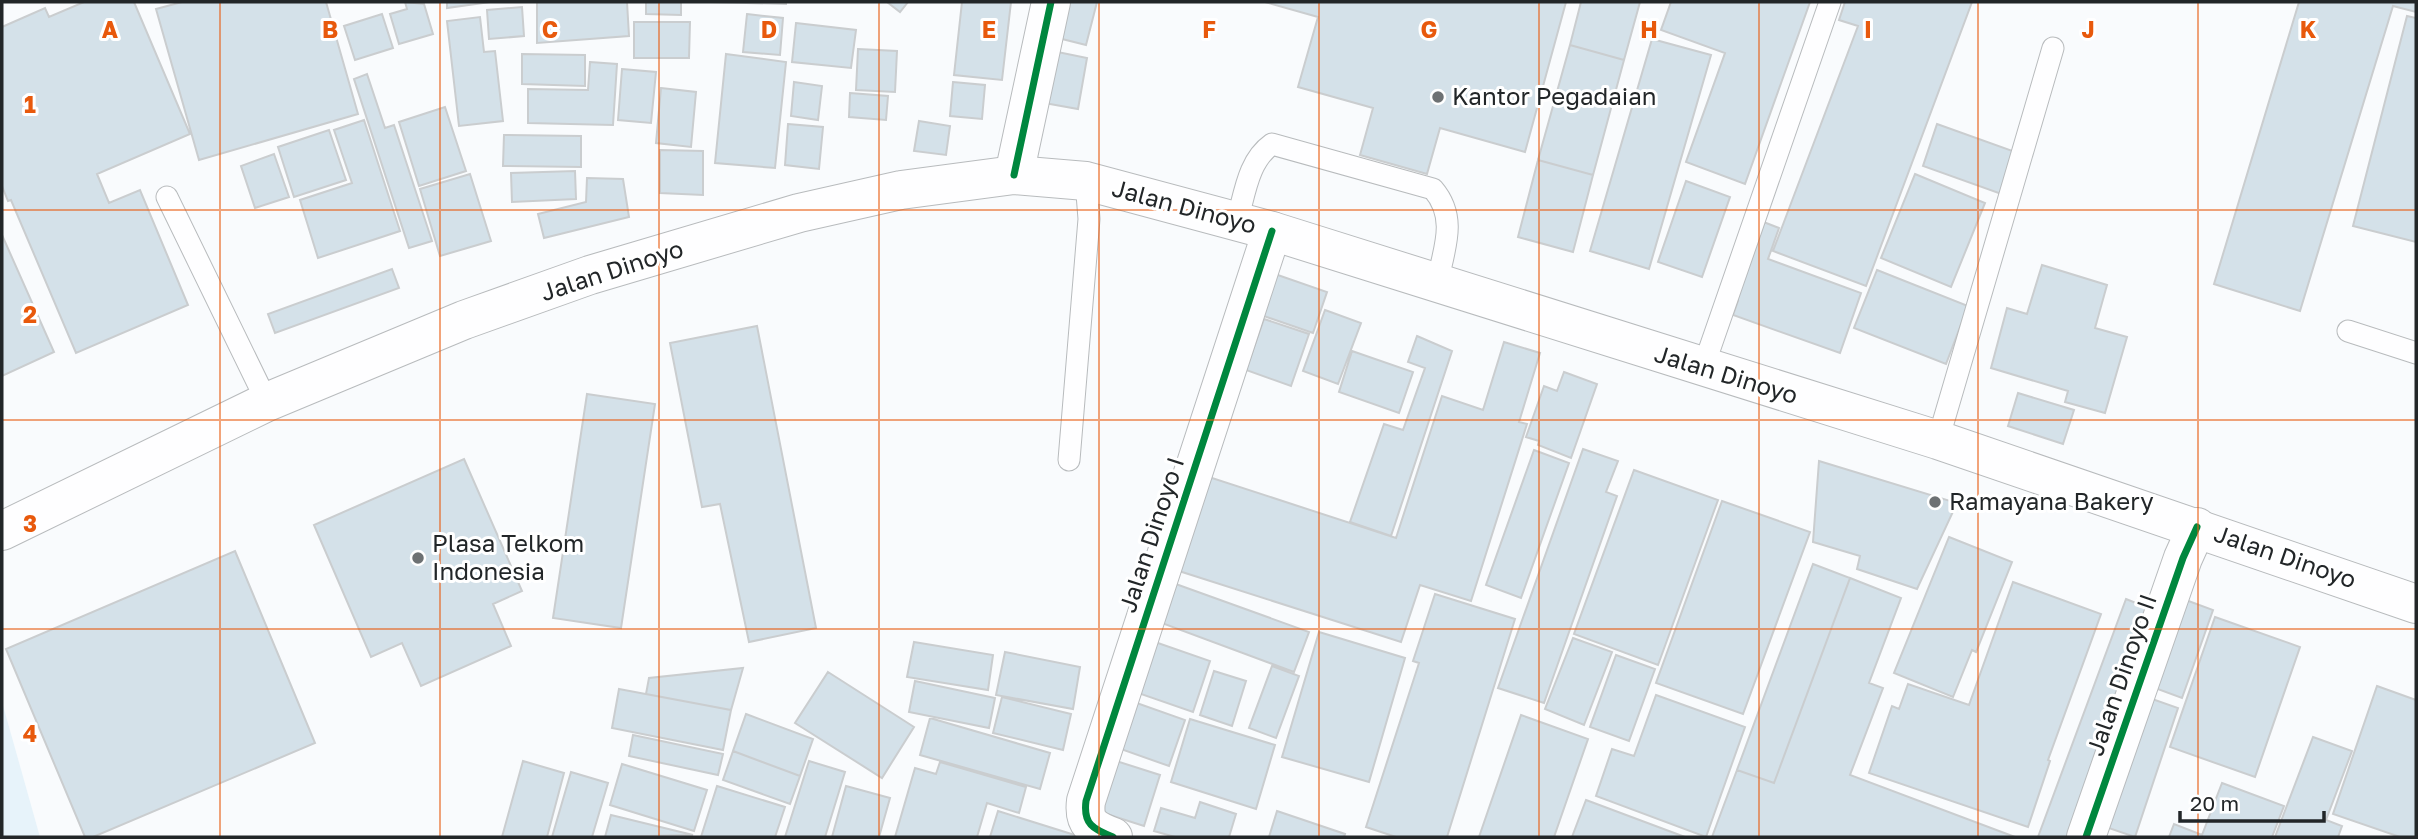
<svg xmlns="http://www.w3.org/2000/svg" width="2418" height="839" font-family="'Golos Text',sans-serif">
  <style>
    .built { fill: #e7f3fa }
    .building { fill: #d4e1e9; stroke: #cacdcf; stroke-width: 2 }
    .lines { fill: none; stroke-linecap: round; stroke-linejoin: round }
    .service-casing { stroke: #b8bbbd; stroke-width: 23 }
    .minor-casing { stroke: #b8bbbd; stroke-width: 40 }
    .secondary-casing { stroke: #b8bbbd; stroke-width: 40 }
    .service { stroke: #fefeff; stroke-width: 21 }
    .minor { stroke: #fefeff; stroke-width: 38 }
    .secondary { stroke: #fefeff; stroke-width: 38 }
    .cycleway-casing { stroke: #fff; stroke-width: 11 }
    .cycleway { stroke: #00873e; stroke-width: 7 }
    .grid { fill: none; stroke: #e8590c; stroke-width: 2; stroke-opacity: 0.55 }
    .poi-dot { fill: #6d7173; stroke: #fff; stroke-width: 2.5 }
    .labels { text-anchor: middle; stroke-width: 6; stroke-linejoin: round; paint-order: stroke }
    .poi-label { font-size: 24px; fill: #222628; stroke: #fff; text-anchor: start }
    .street-label { font-size: 24px; fill: #222628; stroke: #fff }
    .grid-label { font-size: 23px; text-anchor: middle; font-weight: bold; fill: #e8590c; stroke: #fff; stroke-width: 6; stroke-linejoin: round; paint-order: stroke }
  </style>
  <rect width="100%" height="100%" fill="#f9fbfd"/>
  <!-- built -->
  <path class="built" d="M 2,702 L 40,837 L 2,837 Z"/>
  <!-- building -->
  <path class="building" d="M 84,2 L 134,2 L 190,134 L 97,174 L 109,203 L 140,190 L 188,305 L 76,353 L 11,200 L 8,201 L 2,186 L 2,27 L 45,8 L 49,17 Z
    M 182,2 L 326,2 L 358,114 L 199,160 L 156,9 Z
    M 405,2 L 424,4 L 433,34 L 399,44 L 390,14 L 407,9 Z
    M 447,2 L 490,2 L 447,8 Z
    M 537,2 L 627,2 L 629,36 L 537,43 Z
    M 646,2 L 681,2 L 681,15 L 646,14 Z
    M 710,2 L 786,2 L 786,4 Z
    M 887,2 L 908,2 L 900,12 Z
    M 962,2 L 1011,2 L 1002,80 L 954,75 Z
    M 1055,2 L 1097,2 L 1086,45 L 1046,35 Z
    M 1265,2 L 1566,2 L 1525,152 L 1440,128 L 1427,174 L 1360,155 L 1373,108 L 1298,87 L 1318,17 Z
    M 1581,2 L 1640,2 L 1624,60 L 1570,45 Z
    M 1671,2 L 1810,2 L 1745,184 L 1686,162 L 1725,53 L 1661,30 Z
    M 1845,2 L 1972,2 L 1866,286 L 1773,251 L 1858,26 L 1839,20 Z
    M 2299,2 L 2416,2 L 2416,12 L 2393,6 L 2300,311 L 2214,284 Z
    M 522,7 L 524,36 L 489,39 L 487,10 Z
    M 382,14 L 393,48 L 355,60 L 344,26 Z
    M 747,14 L 783,18 L 780,55 L 743,52 Z
    M 2407,16 L 2416,18 L 2416,242 L 2353,226 Z
    M 480,17 L 484,52 L 495,51 L 503,121 L 459,126 L 447,21 Z
    M 634,22 L 690,22 L 689,58 L 634,58 Z
    M 796,23 L 856,30 L 851,68 L 792,62 Z
    M 1652,39 L 1711,55 L 1649,269 L 1590,251 Z
    M 1570,45 L 1624,60 L 1593,175 L 1538,160 Z
    M 858,49 L 897,51 L 895,92 L 856,90 Z
    M 1043,49 L 1087,58 L 1078,109 L 1033,101 Z
    M 522,54 L 585,55 L 585,86 L 522,84 Z
    M 726,54 L 786,62 L 775,168 L 715,163 Z
    M 590,62 L 617,64 L 613,125 L 528,123 L 528,89 L 588,90 Z
    M 622,69 L 656,72 L 651,123 L 618,120 Z
    M 367,74 L 385,128 L 394,125 L 432,241 L 409,248 L 354,79 Z
    M 794,82 L 822,86 L 818,120 L 791,116 Z
    M 953,82 L 985,85 L 982,119 L 950,116 Z
    M 661,88 L 696,92 L 691,147 L 656,143 Z
    M 850,93 L 888,96 L 886,120 L 849,117 Z
    M 445,107 L 466,171 L 419,186 L 399,122 Z
    M 364,120 L 400,231 L 318,258 L 300,200 L 352,183 L 334,130 Z
    M 919,121 L 950,126 L 946,155 L 914,151 Z
    M 788,124 L 823,127 L 819,169 L 785,165 Z
    M 1937,124 L 2021,154 L 2007,196 L 1923,166 Z
    M 329,130 L 346,180 L 294,197 L 278,147 Z
    M 504,135 L 581,136 L 581,167 L 503,166 Z
    M 660,150 L 703,151 L 703,195 L 660,193 Z
    M 274,154 L 289,197 L 255,208 L 241,166 Z
    M 1538,160 L 1593,175 L 1573,252 L 1518,237 Z
    M 575,171 L 576,199 L 512,202 L 511,173 Z
    M 470,174 L 491,241 L 440,256 L 420,189 Z
    M 1915,174 L 1985,203 L 1951,287 L 1881,258 Z
    M 587,178 L 623,179 L 629,217 L 544,238 L 538,214 L 586,202 Z
    M 1686,181 L 1730,197 L 1702,277 L 1658,262 Z
    M 1761,221 L 1779,228 L 1768,259 L 1861,293 L 1840,353 L 1733,315 L 1738,301 L 1732,299 Z
    M 2,235 L 54,352 L 2,376 Z
    M 2042,265 L 2107,285 L 2095,328 L 2127,337 L 2105,413 L 2065,402 L 2068,391 L 1991,368 L 2007,308 L 2027,314 Z
    M 392,269 L 399,288 L 275,333 L 268,314 Z
    M 1877,270 L 1968,306 L 1946,364 L 1854,328 Z
    M 1272,273 L 1327,292 L 1313,333 L 1258,314 Z
    M 1325,310 L 1361,323 L 1338,384 L 1303,371 Z
    M 1264,319 L 1309,334 L 1291,386 L 1246,370 Z
    M 757,326 L 816,628 L 749,642 L 720,504 L 702,507 L 670,343 Z
    M 1417,336 L 1452,351 L 1391,536 L 1350,522 L 1384,424 L 1403,430 L 1425,368 L 1408,362 Z
    M 1504,342 L 1540,353 L 1519,422 L 1527,424 L 1471,601 L 1420,585 L 1401,642 L 1179,571 L 1209,477 L 1396,538 L 1442,396 L 1483,410 Z
    M 1352,351 L 1413,372 L 1399,413 L 1339,392 Z
    M 1564,372 L 1597,384 L 1571,458 L 1538,445 L 1539,441 L 1526,437 L 1544,386 L 1557,391 Z
    M 2018,393 L 2074,410 L 2063,444 L 2008,426 Z
    M 587,394 L 655,404 L 621,628 L 553,618 Z
    M 1583,449 L 1618,461 L 1606,492 L 1617,496 L 1544,703 L 1498,688 Z
    M 1534,450 L 1569,463 L 1521,598 L 1486,585 Z
    M 464,459 L 522,591 L 493,604 L 511,646 L 421,686 L 402,643 L 371,657 L 314,525 Z
    M 1819,461 L 1957,503 L 1917,589 L 1857,569 L 1860,556 L 1813,542 Z
    M 1634,470 L 1718,500 L 1658,665 L 1574,634 Z
    M 1722,501 L 1810,532 L 1743,714 L 1656,683 Z
    M 1949,537 L 2012,562 L 1976,652 L 1972,650 L 1953,697 L 1894,673 Z
    M 235,551 L 315,743 L 93,837 L 85,837 L 6,649 Z
    M 1813,564 L 1850,578 L 1774,783 L 1737,770 Z
    M 1850,578 L 1901,598 L 1869,683 L 1883,688 L 1850,775 L 2015,837 L 1712,837 L 1737,770 L 1774,783 Z
    M 2013,582 L 2101,614 L 2048,760 L 2050,761 L 2028,827 L 1869,773 L 1892,706 L 1899,709 L 1908,684 L 1969,705 Z
    M 1173,583 L 1309,632 L 1294,672 L 1159,622 Z
    M 1435,594 L 1515,619 L 1447,837 L 1396,837 L 1366,827 L 1419,663 L 1413,661 Z
    M 2175,596 L 2213,610 L 2182,698 L 2144,684 Z
    M 2126,599 L 2156,611 L 2072,837 L 2038,837 Z
    M 2215,617 L 2300,647 L 2255,777 L 2170,747 Z
    M 1319,632 L 1405,658 L 1369,782 L 1282,757 Z
    M 1573,638 L 1612,652 L 1584,725 L 1545,709 Z
    M 914,642 L 993,655 L 988,690 L 907,677 Z
    M 1155,642 L 1210,661 L 1193,712 L 1138,693 Z
    M 1005,652 L 1080,667 L 1073,709 L 996,695 Z
    M 1616,655 L 1655,669 L 1629,741 L 1590,727 Z
    M 1272,666 L 1299,676 L 1276,738 L 1249,728 Z
    M 743,668 L 731,710 L 646,694 L 649,678 Z
    M 1214,671 L 1246,681 L 1232,726 L 1200,715 Z
    M 828,672 L 914,727 L 882,778 L 795,723 Z
    M 915,681 L 995,698 L 989,728 L 909,712 Z
    M 2377,686 L 2416,700 L 2416,837 L 2400,837 L 2333,814 Z
    M 619,689 L 731,710 L 723,750 L 612,728 Z
    M 2138,694 L 2178,708 L 2135,837 L 2094,823 Z
    M 1656,695 L 1745,727 L 1706,837 L 1596,796 L 1612,749 L 1634,756 Z
    M 1002,697 L 1071,714 L 1063,750 L 993,733 Z
    M 1131,701 L 1185,720 L 1169,766 L 1115,747 Z
    M 746,714 L 813,739 L 800,776 L 733,751 Z
    M 1521,715 L 1588,739 L 1554,837 L 1479,837 Z
    M 930,718 L 1050,753 L 1040,789 L 920,755 Z
    M 1190,719 L 1275,745 L 1256,809 L 1171,782 Z
    M 633,735 L 723,754 L 718,775 L 629,756 Z
    M 2313,737 L 2352,751 L 2326,820 L 2342,826 L 2338,837 L 2275,837 Z
    M 733,751 L 800,776 L 790,804 L 723,780 Z
    M 1110,759 L 1160,775 L 1144,826 L 1094,810 Z
    M 523,761 L 564,773 L 547,837 L 502,837 Z
    M 809,761 L 845,772 L 825,837 L 785,837 Z
    M 940,762 L 1026,787 L 1019,813 L 987,803 L 977,837 L 895,837 L 915,768 L 936,774 Z
    M 622,764 L 707,790 L 694,831 L 610,805 Z
    M 571,772 L 608,783 L 592,837 L 552,837 Z
    M 2222,783 L 2284,806 L 2272,837 L 2169,837 L 2174,824 L 2202,835 Z
    M 717,786 L 785,807 L 775,837 L 701,837 Z
    M 846,786 L 890,798 L 879,837 L 832,837 Z
    M 1586,800 L 1685,837 L 1572,837 Z
    M 1200,802 L 1236,814 L 1229,837 L 1175,837 L 1154,831 L 1161,808 L 1195,818 Z
    M 998,811 L 1078,836 L 1078,837 L 990,837 Z
    M 1277,811 L 1345,834 L 1344,837 L 1269,837 Z
    M 611,815 L 693,835 L 605,837 Z"/>
  <g class="lines">
    <defs>
      <path id="service" d="M 167,197 L 267,402
        M 1237,221 C 1245,193 1248,161 1272,144 L 1433,189 C 1458,218 1444,249 1437,283
        M 2348,331 L 2416,353
        M 1703,368 L 1830,2
        M 1938,440 L 2053,48
        M 1069,460 L 1089,219 L 1086,181"/>
      <path id="minor" d="M 1014,175 L 1051,2
        M 1113,837 C 1093,829 1083,824 1086,801 L 1272,231
        M 2086,837 L 2183,558 L 2197,527"/>
      <path id="secondary" d="M 2,531 L 267,402 L 464,320 L 590,275 L 799,213 L 901,190 L 1014,175 L 1086,181 L 1272,231 L 1938,440 L 2416,604"/>
    </defs>
    <!-- service casing -->
    <use href="#service" class="service-casing"/>
    <!-- minor casing -->
    <use href="#minor" class="minor-casing"/>
    <!-- secondary casing -->
    <use href="#secondary" class="secondary-casing"/>
    <!-- service -->
    <use href="#service" class="service"/>
    <!-- minor -->
    <use href="#minor" class="minor"/>
    <!-- secondary -->
    <use href="#secondary" class="secondary"/>
    <defs>
      <path id="cycleway" d="M 1014,175 L 1051,2
        M 1113,837 C 1093,829 1083,824 1086,801 L 1272,231
        M 2086,837 L 2183,558 L 2197,527"/>
    </defs>
    <!-- cycleway casing -->
    <use href="#cycleway" class="cycleway-casing"/>
    <!-- cycleway -->
    <use href="#cycleway" class="cycleway"/>
  </g>
  <!-- grid -->
  <path class="grid" d="M 220,2 L 220,837M 440,2 L 440,837M 659,2 L 659,837M 879,2 L 879,837M 1099,2 L 1099,837M 1319,2 L 1319,837M 1539,2 L 1539,837M 1759,2 L 1759,837M 1978,2 L 1978,837M 2198,2 L 2198,837M 2,210 L 2416,210M 2,420 L 2416,420M 2,629 L 2416,629"/>
  <!-- markers -->
  <g class="poi-dot">
    <circle cx="1438" cy="97" r="7"/>
    <circle cx="1935" cy="502" r="7"/>
    <circle cx="418" cy="558" r="7"/>
  </g>
  <g class="labels">
    <!-- poi labels -->
    <g class="poi-label">
      <text x="1452" y="105">Kantor Pegadaian</text>
      <text x="1949" y="510">Ramayana Bakery</text>
      <text x="432" y="552">Plasa Telkom<tspan x="432" dy="28">Indonesia</tspan></text>
    </g>
    <!-- street labels -->
    <g class="street-label">
      <text transform="translate(1184 207) rotate(15)" y="8">Jalan Dinoyo</text>
      <text transform="translate(612 271) rotate(-18)" y="8">Jalan Dinoyo</text>
      <text transform="translate(1726 375) rotate(17)" y="8">Jalan Dinoyo</text>
      <text transform="translate(1152 535) rotate(-72)" y="8">Jalan Dinoyo I</text>
      <text transform="translate(2285 557) rotate(19)" y="8">Jalan Dinoyo</text>
      <text transform="translate(2122 675) rotate(-71)" y="8">Jalan Dinoyo II</text>
    </g>
  </g>
  <g class="grid-label">
    <text x="110" y="38">A</text>
    <text x="330" y="38">B</text>
    <text x="550" y="38">C</text>
    <text x="769" y="38">D</text>
    <text x="989" y="38">E</text>
    <text x="1209" y="38">F</text>
    <text x="1429" y="38">G</text>
    <text x="1649" y="38">H</text>
    <text x="1868" y="38">I</text>
    <text x="2088" y="38">J</text>
    <text x="2308" y="38">K</text>
    <text x="30" y="113">1</text>
    <text x="30" y="323">2</text>
    <text x="30" y="532">3</text>
    <text x="30" y="742">4</text>
  </g>
  <!-- border -->
  <rect width="2418" height="839" fill="none" stroke="#222628" stroke-width="7"/>
  <!-- scale -->
  <path d="M2180 811v10h144v-10" fill="none" stroke="#222628" stroke-width="3.5"/>
  <text x="2190" y="811" font-size="21" fill="#222628" stroke="#ffffff" stroke-width="5" paint-order="stroke">20 m</text>
</svg>
